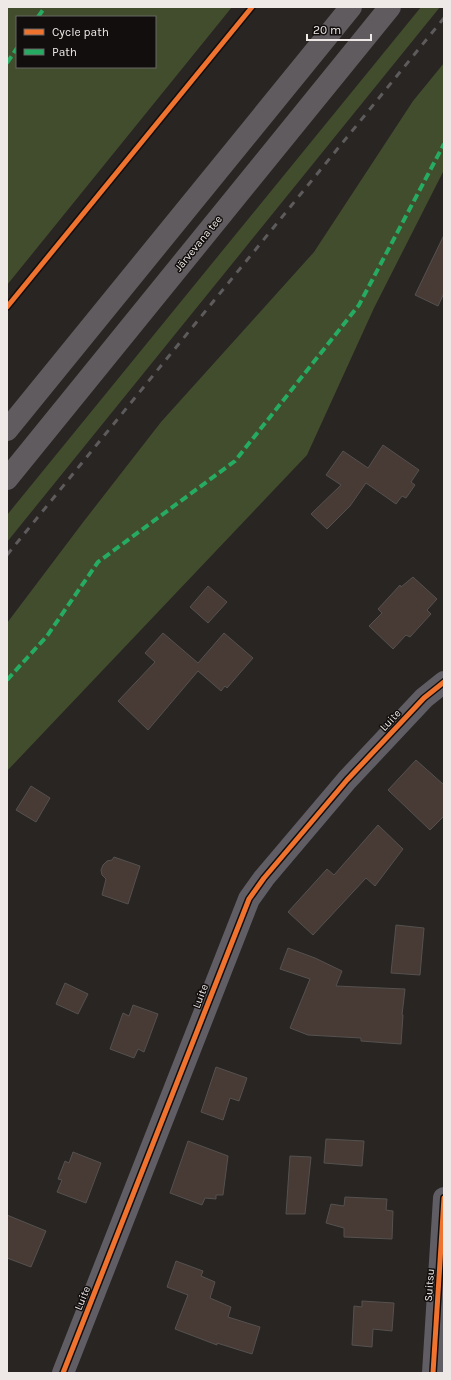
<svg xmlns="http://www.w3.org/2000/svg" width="451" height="1380" font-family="Karla,sans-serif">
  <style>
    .green { fill: #424d2d; fill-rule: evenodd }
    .building { fill: #483b35; stroke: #54514f }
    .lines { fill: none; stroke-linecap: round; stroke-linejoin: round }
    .street { stroke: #605e64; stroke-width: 22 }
    .highway { stroke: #5f5b5f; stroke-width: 22 }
    .rail { stroke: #5e5b5c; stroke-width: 3; stroke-dasharray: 7 7; stroke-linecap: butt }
    .quiet { stroke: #26ab63; stroke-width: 4; stroke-dasharray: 8 4; stroke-linecap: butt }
    .cycleway-casing { stroke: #110e0d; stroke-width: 8 }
    .cycleway { stroke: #ef722f; stroke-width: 5 }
    .labels { text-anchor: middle; stroke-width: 3; stroke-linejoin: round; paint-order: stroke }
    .street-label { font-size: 11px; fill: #eee9e7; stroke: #110e0d }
  </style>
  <rect width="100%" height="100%" fill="#292523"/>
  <!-- green -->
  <path class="green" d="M 7,7 L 232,7 L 7,285 ZM 17,17 L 155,17 L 155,67 L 17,67 Z
    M 421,7 L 440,7 L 7,542 L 7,515 Z
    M 444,63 L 444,170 L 374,308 L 307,455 L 7,771 L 7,623 L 84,521 L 161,422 L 314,252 L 413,101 Z"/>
  <!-- building -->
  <path class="building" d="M 444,235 L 444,293 L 438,306 L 415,295 Z
    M 383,445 L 419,470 L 411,482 L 415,485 L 406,498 L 402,496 L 396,504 L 366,483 L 350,506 L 327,529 L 311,514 L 341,485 L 326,475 L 343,451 L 368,468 Z
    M 413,577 L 437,599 L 427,610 L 431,614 L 410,637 L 406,635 L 393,649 L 369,626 L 382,613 L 378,609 L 400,585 L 401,587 Z
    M 208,586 L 227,602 L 208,623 L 190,607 Z
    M 163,633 L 198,663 L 224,633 L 253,658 L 227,688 L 225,686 L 221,691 L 198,671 L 148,730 L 118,701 L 155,662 L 145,653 Z
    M 416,760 L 444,785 L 444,816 L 430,830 L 388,790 Z
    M 31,786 L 50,798 L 36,822 L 16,810 Z
    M 378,825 L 403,849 L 375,886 L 366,878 L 313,935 L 288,912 L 327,869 L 334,875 Z
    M 114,857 L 140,866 L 128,904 L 102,895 L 106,879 L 102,875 L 101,870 L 103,865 L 107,861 L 112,860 Z
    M 396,925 L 424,928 L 420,975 L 391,973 Z
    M 288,948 L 315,958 L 342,971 L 336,986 L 405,989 L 402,1015 L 403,1015 L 401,1044 L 361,1041 L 361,1038 L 308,1035 L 290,1028 L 310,979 L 280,969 Z
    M 65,983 L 88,994 L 78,1014 L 56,1004 Z
    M 133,1005 L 158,1014 L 144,1052 L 138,1049 L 134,1058 L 110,1049 L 123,1013 L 129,1016 Z
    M 216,1067 L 247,1078 L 239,1101 L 230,1098 L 223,1120 L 201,1112 Z
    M 326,1139 L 364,1141 L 362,1166 L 324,1163 Z
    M 188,1141 L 228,1156 L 223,1195 L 216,1195 L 216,1199 L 205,1198 L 202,1205 L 170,1193 Z
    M 73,1152 L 101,1163 L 86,1203 L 57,1192 L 62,1180 L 58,1179 L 65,1161 L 69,1163 Z
    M 290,1156 L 311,1157 L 305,1214 L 286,1214 Z
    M 345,1197 L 387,1199 L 386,1210 L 393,1211 L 392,1239 L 344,1237 L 344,1228 L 326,1223 L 331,1204 L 344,1206 Z
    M 7,1215 L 46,1231 L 31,1267 L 7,1258 Z
    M 176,1261 L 203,1271 L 201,1276 L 215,1282 L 210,1298 L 231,1307 L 228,1317 L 260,1327 L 252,1354 L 217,1343 L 217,1345 L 175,1329 L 188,1295 L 167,1287 Z
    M 362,1301 L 394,1303 L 392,1331 L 373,1329 L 372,1347 L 352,1345 L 354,1306 L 362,1307 Z"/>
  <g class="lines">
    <!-- street -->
    <path class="street" d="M 63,1373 L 249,899 L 264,878 L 347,780 L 424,698 L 444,682
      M 433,1373 L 444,1198"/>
    <!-- highway -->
    <path class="highway" d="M 7,430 L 351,7
      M 7,479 L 390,7"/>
    <!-- rail -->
    <path class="rail" d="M 7,555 L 444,18"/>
    <!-- quiet -->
    <path class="quiet" d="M 38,17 L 45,7
      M 7,63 L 17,48
      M 7,680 L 47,636 L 98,562 L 235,461 L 359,305 L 444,144"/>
    <defs>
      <path id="cycleway" d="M 7,307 L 252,7
        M 63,1373 L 249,899 L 264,878 L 347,780 L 424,698 L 444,682
        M 433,1373 L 444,1198"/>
    </defs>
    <!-- cycleway casing -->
    <use href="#cycleway" class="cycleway-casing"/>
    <!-- cycleway -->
    <use href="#cycleway" class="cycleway"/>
  </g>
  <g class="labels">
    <!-- street labels -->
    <g class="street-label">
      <text transform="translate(198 243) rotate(-51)" y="4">Järvevana tee</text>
      <text transform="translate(390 720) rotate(-47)" y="4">Luite</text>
      <text transform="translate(200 996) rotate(-69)" y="4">Luite</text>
      <text transform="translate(429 1285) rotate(-86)" y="4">Suitsu</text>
      <text transform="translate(82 1298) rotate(-68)" y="4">Luite</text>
    </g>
  </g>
  <!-- border -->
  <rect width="451" height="1380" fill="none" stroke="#eee9e7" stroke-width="16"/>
  <!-- legend -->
  <rect x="16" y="16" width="140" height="52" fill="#110e0d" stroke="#696664"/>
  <rect x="24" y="29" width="20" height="6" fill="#ef722f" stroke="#696664"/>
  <text x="52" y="36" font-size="12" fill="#eee9e7">Cycle path</text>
  <rect x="24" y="49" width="20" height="6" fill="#26ab63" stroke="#696664"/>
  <text x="52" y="56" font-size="12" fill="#eee9e7">Path</text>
  <!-- scale -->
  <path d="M307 34v6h64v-6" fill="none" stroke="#eee9e7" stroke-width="2"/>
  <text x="313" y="34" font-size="12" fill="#eee9e7" stroke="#110e0d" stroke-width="3" paint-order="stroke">20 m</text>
</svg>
